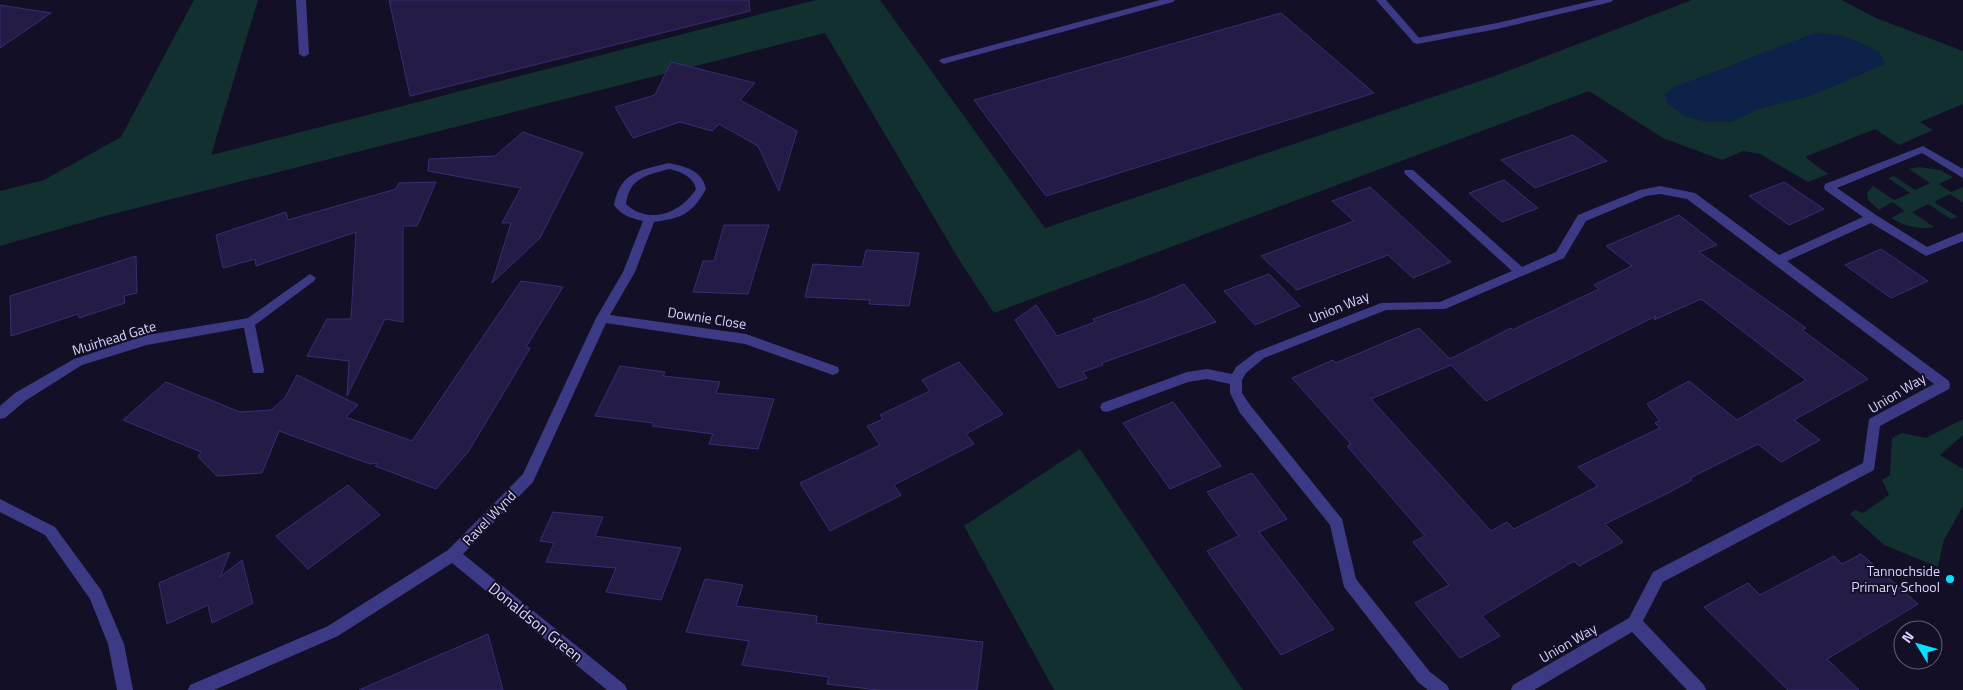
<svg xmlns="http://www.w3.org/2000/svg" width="1963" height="690" font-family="'Titillium Web',sans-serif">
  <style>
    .green { fill: #12302f }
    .water { fill: #0c2248 }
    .building { fill: #241b47; stroke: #3b2d73; fill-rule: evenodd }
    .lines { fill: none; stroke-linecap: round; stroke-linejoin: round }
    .lane { fill: #3d3a85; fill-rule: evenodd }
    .street { fill: #3d3a85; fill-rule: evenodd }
    .poi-dot { fill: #00e5ff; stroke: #130f26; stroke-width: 2 }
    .labels { text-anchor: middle; stroke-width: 4; stroke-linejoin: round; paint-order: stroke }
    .street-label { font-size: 14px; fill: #d9d4ff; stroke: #130f26 }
    .poi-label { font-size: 14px; fill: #d9d4ff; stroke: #130f26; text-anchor: end }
    .near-street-label { font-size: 16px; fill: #d9d4ff; stroke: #130f26 }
  </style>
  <rect width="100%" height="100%" fill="#130f26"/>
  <!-- green -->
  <path class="green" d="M 194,0 L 258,0 L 211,155 L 816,0 L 880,0 L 1045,228 L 1492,77 L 1692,0 L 1842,0 L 1876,18 L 1963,51 L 1963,104 L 1920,122 L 1933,130 L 1899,145 L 1875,129 L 1805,157 L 1828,174 L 1808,182 L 1760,154 L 1743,151 L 1722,160 L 1663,138 L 1589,91 L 994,313 L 958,258 L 825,33 L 105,216 L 0,246 L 0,191 L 44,180 L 121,137 Z
    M 1919,167 L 1940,170 L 1953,177 L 1939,184 L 1951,192 L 1963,187 L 1963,203 L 1950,194 L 1934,202 L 1958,217 L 1951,219 L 1928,204 L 1912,212 L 1934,227 C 1918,230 1905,226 1891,218 L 1905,211 L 1892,202 L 1879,210 L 1868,200 L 1867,193 L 1873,186 L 1894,200 L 1910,193 L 1888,178 L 1894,176 L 1915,190 L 1930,183 L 1909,169 Z
    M 1963,419 L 1963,435 L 1940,455 L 1963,469 L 1963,506 L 1944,540 L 1938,567 L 1884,545 L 1850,514 L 1855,510 L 1863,513 L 1889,495 L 1882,480 L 1890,475 L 1892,438 L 1902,433 L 1926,438 Z
    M 1080,449 L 1243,690 L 1054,690 L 964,526 Z"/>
  <!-- water -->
  <path class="water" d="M 1815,33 L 1840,35 L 1859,42 L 1879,52 L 1885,64 L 1813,95 L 1759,109 L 1731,122 L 1707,122 L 1686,117 L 1667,103 L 1665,94 L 1672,88 Z"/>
  <!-- building -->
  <path class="building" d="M 389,0 L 749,0 L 750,11 L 410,96 Z
    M 0,5 L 51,13 L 0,48 Z
    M 1281,13 L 1374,93 L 1046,196 L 974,100 Z
    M 671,62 L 755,83 L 740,100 L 797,131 L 779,191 L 758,146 L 719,124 L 712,131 L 680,122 L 633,138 L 615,107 L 655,95 Z
    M 523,132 L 583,153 L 540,238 L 492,283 L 511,223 L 502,223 L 521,188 L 428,171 L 429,159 L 495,156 Z
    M 1573,135 L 1607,161 L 1535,188 L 1501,160 Z
    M 1504,180 L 1538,208 L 1502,222 L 1469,193 Z
    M 436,182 L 417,226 L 403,226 L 403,322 L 385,319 L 347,396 L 349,361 L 307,356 L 327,319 L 351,319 L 356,232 L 256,266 L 255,259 L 223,268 L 216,235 L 286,212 L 288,220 L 396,189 L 399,183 Z
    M 1784,182 L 1824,209 L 1789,225 L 1749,196 Z
    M 1370,187 L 1451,262 L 1413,278 L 1388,255 L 1297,290 L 1261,256 L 1354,221 L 1332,201 Z
    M 1679,215 L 1717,245 L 1699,252 L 1806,328 L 1802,330 L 1868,379 L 1794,420 L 1820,440 L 1781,462 L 1758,444 L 1690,478 L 1692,480 L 1668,493 L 1605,524 L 1623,542 L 1579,566 L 1574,561 L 1482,616 L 1500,636 L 1460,658 L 1415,603 L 1449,585 L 1413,542 L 1425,536 L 1347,446 L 1351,444 L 1292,378 L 1333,360 L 1336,363 L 1419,328 L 1450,359 L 1511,328 L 1512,330 L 1599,289 L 1594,285 L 1632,266 L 1606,246 ZM 1701,299 L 1806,380 L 1737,420 L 1689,381 L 1647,404 L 1660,421 L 1655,423 L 1660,428 L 1578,467 L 1598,486 L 1514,529 L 1507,522 L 1491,531 L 1371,399 L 1451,365 L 1486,401 L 1656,316 L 1654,320 Z
    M 724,225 L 769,225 L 748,294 L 693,292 L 703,261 L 714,261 Z
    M 1881,249 L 1928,281 L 1891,298 L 1845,265 Z
    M 866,250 L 919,253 L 909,306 L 869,304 L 870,300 L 805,297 L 813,264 L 862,267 Z
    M 136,256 L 137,293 L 124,296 L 125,303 L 79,318 L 78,314 L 11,336 L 10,296 Z
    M 1269,274 L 1300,306 L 1255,325 L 1224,291 Z
    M 521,281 L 563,287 L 526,347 L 530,348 L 509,384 L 468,452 L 436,489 L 375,466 L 378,463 L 370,464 L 279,431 L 262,473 L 217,476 L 198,457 L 201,452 L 123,420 L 166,382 L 240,412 L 271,410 L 285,398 L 297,375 L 358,405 L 346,417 L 412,441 Z
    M 1184,284 L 1216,322 L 1102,363 L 1103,365 L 1083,372 L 1087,378 L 1059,388 L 1015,320 L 1036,305 L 1057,336 L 1095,322 L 1093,319 L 1154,297 Z
    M 959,362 L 1003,414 L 966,434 L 974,444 L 894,485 L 901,495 L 830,531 L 800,483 L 880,445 L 867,426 L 883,419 L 880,415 L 930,391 L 922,380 Z
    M 620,366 L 665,372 L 663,376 L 720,382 L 716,393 L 774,399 L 758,449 L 709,444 L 713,434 L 652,426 L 654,423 L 595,416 Z
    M 1173,402 L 1221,466 L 1170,489 L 1123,423 Z
    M 1252,473 L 1287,519 L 1259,532 L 1334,629 L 1281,655 L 1207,551 L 1239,536 L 1207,492 Z
    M 348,485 L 380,515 L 308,569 L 276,536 Z
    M 553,512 L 603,517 L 595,536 L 681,548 L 661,600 L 606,592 L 616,568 L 546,562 L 554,543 L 540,541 Z
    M 230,552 L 220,577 L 242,560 L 253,603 L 212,623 L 208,605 L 167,624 L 159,583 Z
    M 1861,554 L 1918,604 L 1827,659 L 1859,690 L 1788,690 L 1704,607 L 1748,583 L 1760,595 L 1834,556 L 1842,564 Z
    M 705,579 L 743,585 L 736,606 L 817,616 L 816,623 L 983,642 L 977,690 L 878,690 L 827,684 L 829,677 L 742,665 L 749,641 L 686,632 Z
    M 488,634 L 503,690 L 359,690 Z"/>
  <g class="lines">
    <!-- lane -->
    <path class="lane" d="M 296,0 L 306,0 L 309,54 L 304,57 L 299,54 Z
      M 1596,0 L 1613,0 L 1611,2 L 1497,29 L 1417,44 L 1412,41 L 1417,38 L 1497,23 Z
      M 310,274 L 316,278 L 314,281 L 255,325 L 264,370 L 263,373 L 253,373 L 243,323 L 245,320 Z"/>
    <!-- street -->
    <path class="street" d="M 1160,0 L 1175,0 L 1173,2 L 947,63 L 944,64 L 939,61 L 941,59 Z
      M 1376,0 L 1386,0 L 1420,39 L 1420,43 L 1414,43 Z
      M 1923,146 L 1963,169 L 1963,178 L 1922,153 L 1837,188 L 1876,215 L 1927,247 L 1963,232 L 1963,241 L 1926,256 L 1871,223 L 1787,261 L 1949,381 L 1950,385 L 1949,389 L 1880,426 L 1874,470 L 1663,582 L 1643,621 L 1704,685 L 1706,690 L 1687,690 L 1632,632 L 1534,690 L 1511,690 L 1513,685 L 1629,618 L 1653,572 L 1863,463 L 1869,419 L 1934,384 L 1687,199 L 1660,194 L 1646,196 L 1586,221 L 1564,258 L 1445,309 L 1386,310 L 1264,358 L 1246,373 L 1242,380 L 1242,393 L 1250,405 L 1342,519 L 1356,579 L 1430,672 L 1447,685 L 1449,690 L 1428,690 L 1418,682 L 1344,587 L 1330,525 L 1240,413 L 1230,393 L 1230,384 L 1207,379 L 1188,382 L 1107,412 L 1102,411 L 1100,407 L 1102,403 L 1187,372 L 1207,369 L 1232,374 L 1236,367 L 1256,352 L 1381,303 L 1440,302 L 1512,271 L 1405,174 L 1404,172 L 1405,170 L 1413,170 L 1522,267 L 1556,252 L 1578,215 L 1640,190 L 1660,186 L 1695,193 L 1779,255 L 1863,217 L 1825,190 L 1824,187 L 1825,184 Z
      M 669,163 C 686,167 702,170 706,189 C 692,214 682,218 654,222 L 635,272 L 610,315 L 746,334 L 838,367 L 839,370 L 838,373 L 833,375 L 745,344 L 606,323 L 533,482 L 463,554 L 625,685 L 627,690 L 607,690 L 452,563 L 338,636 L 214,690 L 188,690 L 190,685 L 328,626 L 448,550 L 523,474 L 596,318 L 623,272 L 643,221 C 631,218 622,216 614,205 C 620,172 640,170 669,163 ZM 669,169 C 681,172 693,176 696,189 C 680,214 649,225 626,204 C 629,178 647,175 669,169 Z
      M 249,318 L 253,320 L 255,323 L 253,326 L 147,345 L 82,365 L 25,401 L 5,418 L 0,419 L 0,406 L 15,393 L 74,359 L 147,335 Z
      M 0,499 L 55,527 L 101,590 L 124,644 L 133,690 L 117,690 L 108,644 L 90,599 L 45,535 L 0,512 Z"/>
  </g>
  <!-- markers -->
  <circle class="poi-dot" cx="1950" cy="579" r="5"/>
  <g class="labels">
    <!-- street labels -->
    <g class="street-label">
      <text transform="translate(1339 307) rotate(-22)" y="5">Union Way</text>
      <text transform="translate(707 318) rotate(9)" y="5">Downie Close</text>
      <text transform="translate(114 338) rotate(-17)" y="5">Muirhead Gate</text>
      <text transform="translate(1897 393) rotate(-31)" y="5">Union Way</text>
      <text transform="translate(489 518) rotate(-46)" y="5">Ravel Wynd</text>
      <text transform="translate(1568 643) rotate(-30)" y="5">Union Way</text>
    </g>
    <!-- poi labels -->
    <g class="poi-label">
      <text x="1940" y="576">Tannochside<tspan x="1940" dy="16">Primary School</tspan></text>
    </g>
    <!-- near-street labels -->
    <g class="near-street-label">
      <text transform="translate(536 622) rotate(39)" y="6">Donaldson Green</text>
    </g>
  </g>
  <!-- north arrow -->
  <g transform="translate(1918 645) rotate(307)"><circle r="24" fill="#130f26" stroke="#625e7d"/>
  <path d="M0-4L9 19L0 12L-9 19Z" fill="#00e5ff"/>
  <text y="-8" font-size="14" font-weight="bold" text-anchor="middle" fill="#d9d4ff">N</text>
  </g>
</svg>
